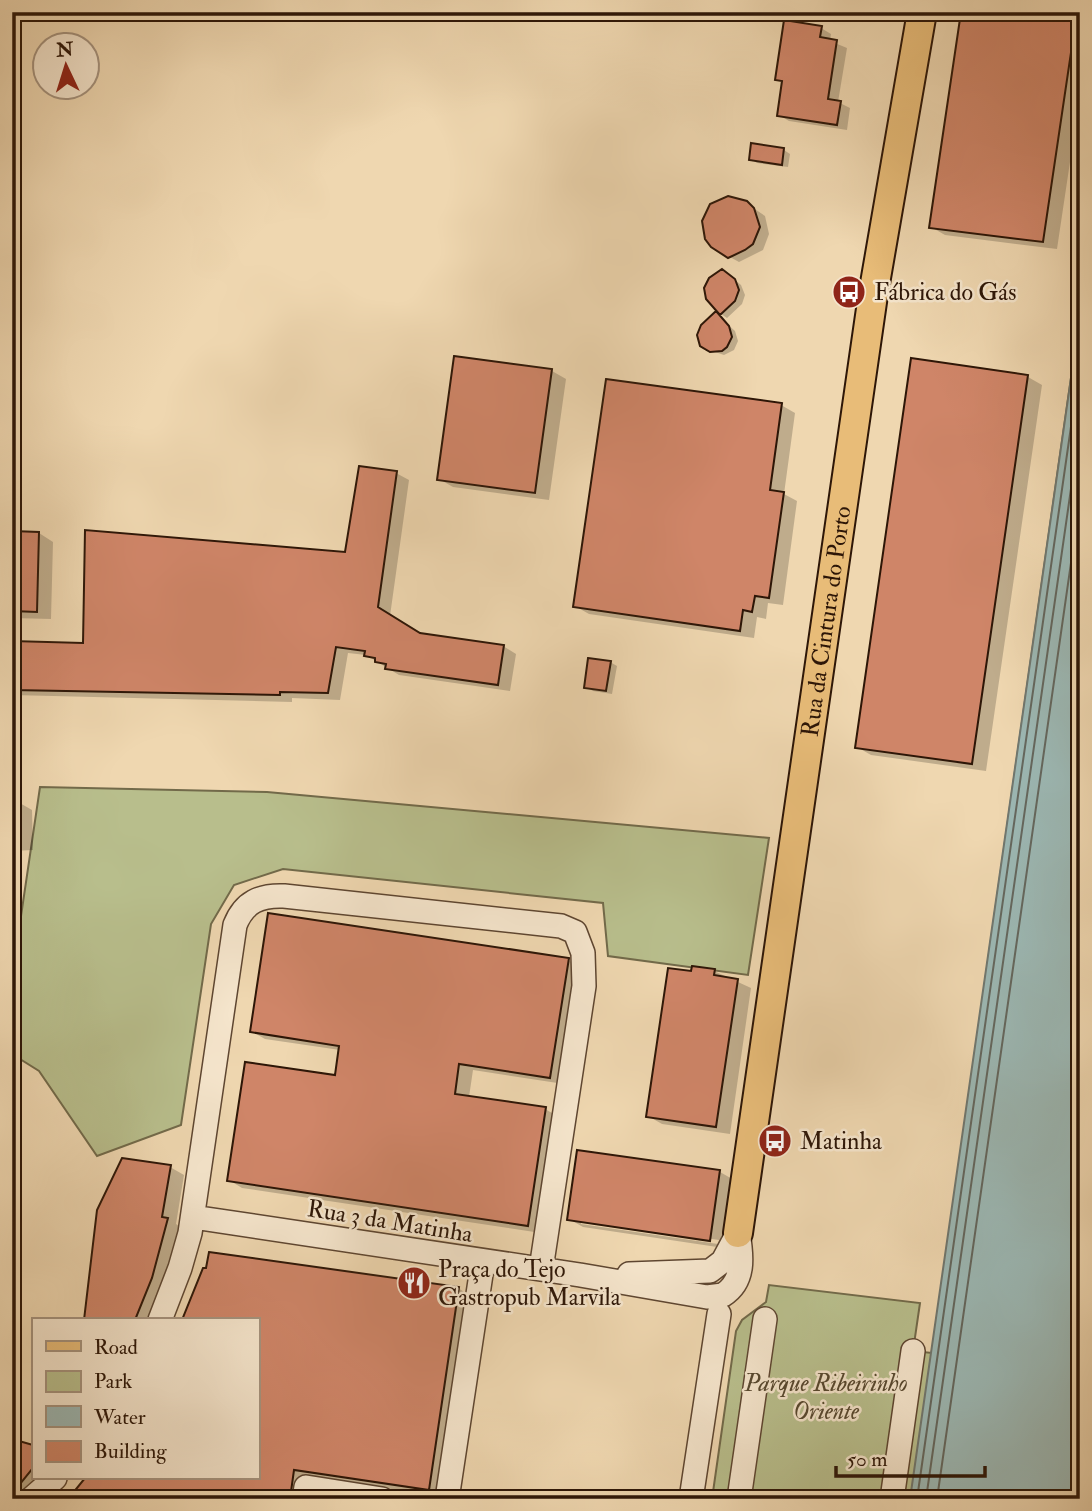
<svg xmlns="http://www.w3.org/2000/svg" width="1092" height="1511" font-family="'IM FELL Double Pica',serif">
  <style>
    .green { fill: #b8be8c; stroke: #726a4a; stroke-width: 2 }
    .water { fill: #9cb8b4; stroke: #70776f; stroke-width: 2 }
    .shadow { fill: #0003; fill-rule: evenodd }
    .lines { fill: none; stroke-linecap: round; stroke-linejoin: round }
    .shore { stroke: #64675e; stroke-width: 2 }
    .building { fill: #cf8568; stroke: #2d1607; stroke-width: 2 }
    .minor-casing { stroke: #5e4631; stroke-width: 26 }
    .major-casing { stroke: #2d1607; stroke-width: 32 }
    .minor { stroke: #f5e5cc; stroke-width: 23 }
    .major { stroke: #e8bc78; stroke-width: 28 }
    .labels { text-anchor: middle; stroke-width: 5; stroke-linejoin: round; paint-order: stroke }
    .poi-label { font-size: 24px; fill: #2d1607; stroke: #f5e5cc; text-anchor: start }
    .street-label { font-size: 24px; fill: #2d1607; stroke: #f5e5cc }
    .park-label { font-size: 24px; font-style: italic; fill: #57482f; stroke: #f5e5cc }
  </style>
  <rect width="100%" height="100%" fill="#efd7b0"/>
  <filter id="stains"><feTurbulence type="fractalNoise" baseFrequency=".00286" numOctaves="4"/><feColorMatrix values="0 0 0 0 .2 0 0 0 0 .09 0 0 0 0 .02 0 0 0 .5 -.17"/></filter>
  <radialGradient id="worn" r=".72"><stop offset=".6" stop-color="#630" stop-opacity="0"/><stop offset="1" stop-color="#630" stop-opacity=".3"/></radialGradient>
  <!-- green -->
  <path class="green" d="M 1077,336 L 1080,336 L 1080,1499 L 712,1499 L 736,1331 L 742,1320 L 766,1302 L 769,1285 L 920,1303 L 913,1351 L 932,1353 Z
    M 40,787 L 267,792 L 769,838 L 748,975 L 608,956 L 603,903 L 283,869 L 234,885 L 211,924 L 181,1125 L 97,1156 L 39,1071 L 12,1054 L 12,977 Z"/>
  <!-- water -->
  <path class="water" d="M 1077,336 L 1080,336 L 1080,1499 L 910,1499 Z"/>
  <!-- shadow -->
  <path class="shadow" d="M 963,12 L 1080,12 L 1080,95 L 1057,249 L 945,235 L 931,227 Z
    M 821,28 L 831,34 L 830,41 L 847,48 L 838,102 L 850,108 L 847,130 L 789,121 L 779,115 L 784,83 L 777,79 Z
    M 752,145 L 784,150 L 790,154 L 788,167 L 757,163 L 751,159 Z
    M 746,203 L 765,216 L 769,234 L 763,250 L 739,262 L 728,256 Z
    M 729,275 L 741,285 L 745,295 L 742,304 L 727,318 L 721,314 L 708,298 Z
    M 716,314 L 735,331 L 738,341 L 734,350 L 724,355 L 706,349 Z
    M 913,360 L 1028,377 L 1042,385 L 986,771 L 871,755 L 857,747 Z
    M 552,371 L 566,379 L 549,500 L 453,487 L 439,479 Z
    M 781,405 L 795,413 L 784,494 L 797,501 L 783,605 L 768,603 L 766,619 L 757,617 L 754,638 L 589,614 L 575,606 Z
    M 396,473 L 409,480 L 390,616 L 420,635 L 503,646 L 516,654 L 510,691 L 399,675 L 366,655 L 348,653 L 340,700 L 292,698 L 292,702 L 12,695 L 12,643 L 84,645 L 346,554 Z
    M 12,533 L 39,533 L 53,542 L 51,619 L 12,618 Z
    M 610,662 L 617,666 L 612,694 L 593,691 L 586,687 Z
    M 12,802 L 18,802 L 32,810 L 33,850 L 12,851 Z
    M 12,926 L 14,979 L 12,979 Z
    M 568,960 L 581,967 L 564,1084 L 473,1070 L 469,1097 L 545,1109 L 559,1117 L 541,1233 L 242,1188 L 229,1180 L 336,1077 L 340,1050 L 265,1039 L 251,1031 Z
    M 714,971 L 751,988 L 730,1134 L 662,1124 L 648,1116 L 692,973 Z
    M 170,1167 L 184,1175 L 176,1224 L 182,1228 L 152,1320 L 86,1320 L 99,1210 Z
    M 720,1172 L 734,1180 L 724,1248 L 583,1227 L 569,1219 ZM 581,1220 L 719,1240 L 718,1244 L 581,1224 Z
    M 204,1270 L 458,1288 L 472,1297 L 443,1497 L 307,1476 L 304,1499 L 69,1499 L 86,1478 L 257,1478 L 257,1320 L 183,1320 Z
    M 12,1441 L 33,1447 L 33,1478 L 42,1478 L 27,1495 L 12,1491 Z"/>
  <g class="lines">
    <!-- shore -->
    <path class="shore" d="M 917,1499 L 1080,364
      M 926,1499 L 1080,426
      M 937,1499 L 1080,500"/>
  </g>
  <!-- building -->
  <path class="building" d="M 961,12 L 1077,12 L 1043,242 L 929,228 Z
    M 784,20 L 822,26 L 820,37 L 837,40 L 828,99 L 841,101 L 837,125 L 777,116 L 782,81 L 775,80 Z
    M 751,143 L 784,148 L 782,165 L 749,160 Z
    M 728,196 L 747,201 L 754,208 L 760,227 L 753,244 L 745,250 L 728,258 L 711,247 L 705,239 L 702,221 L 710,204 Z
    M 722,269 L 735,279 L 739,290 L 735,301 L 720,315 L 706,299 L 704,288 L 709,278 Z
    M 716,311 L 729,326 L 732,337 L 727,347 L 722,351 L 710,352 L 700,346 L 697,335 L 701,325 Z
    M 454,356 L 552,369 L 535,493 L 437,480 Z
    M 911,358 L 1028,375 L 972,764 L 855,748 Z
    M 606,379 L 782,403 L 770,490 L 784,492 L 769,598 L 755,596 L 752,612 L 743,610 L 740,631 L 573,607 Z
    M 359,466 L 397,471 L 378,607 L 420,633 L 504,645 L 498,685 L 385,669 L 386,664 L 375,662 L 375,658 L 364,656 L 365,651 L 336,647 L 328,693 L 280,692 L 280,695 L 12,690 L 12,641 L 83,643 L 85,530 L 345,552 Z
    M 12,531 L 39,532 L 37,612 L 12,611 Z
    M 588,658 L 611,661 L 606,691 L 584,688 Z
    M 268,913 L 569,958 L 550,1078 L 459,1064 L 455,1094 L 546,1107 L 528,1226 L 227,1181 L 245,1062 L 335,1075 L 339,1046 L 250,1032 Z
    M 692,966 L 715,969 L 714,975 L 738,979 L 716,1127 L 646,1117 L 668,968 L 691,971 Z
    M 577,1150 L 720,1170 L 710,1241 L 567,1220 Z
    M 122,1158 L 171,1165 L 162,1217 L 168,1218 L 152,1278 L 135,1320 L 84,1320 L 97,1210 Z
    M 209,1252 L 459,1287 L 429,1490 L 294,1470 L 290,1499 L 68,1499 L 85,1478 L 257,1478 L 257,1320 L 182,1320 L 203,1268 L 206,1268 Z
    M 12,1439 L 33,1445 L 33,1468 L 12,1494 Z"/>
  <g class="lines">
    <defs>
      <path id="minor" d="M 193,1217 L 580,1275 L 707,1297 L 723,1295 C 745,1281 742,1256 738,1233
        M 629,1274 L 710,1271 L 723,1261 L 738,1233
        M 160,1320 L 180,1268 L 190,1233 L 235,925 C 244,902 260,895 284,896 L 561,926 L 575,932 L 583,953 L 584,986 L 541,1269
        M 31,1499 L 55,1478
        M 304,1499 L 306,1487 L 382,1499
        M 447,1499 L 483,1261
        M 691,1499 L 719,1314
        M 739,1499 L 765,1319
        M 892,1499 L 913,1351"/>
      <g id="major">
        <path id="s1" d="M 738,1233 L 873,295 L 922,12"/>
      </g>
    </defs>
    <!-- minor casing -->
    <use href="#minor" class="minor-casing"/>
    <!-- major casing -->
    <use href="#major" class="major-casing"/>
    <!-- minor -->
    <use href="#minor" class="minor"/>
    <!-- major -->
    <use href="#major" class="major"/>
  </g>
  <!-- icons -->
  <defs>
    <symbol id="bus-disc" viewBox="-11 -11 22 22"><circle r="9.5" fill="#8f2418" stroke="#f5e5cc"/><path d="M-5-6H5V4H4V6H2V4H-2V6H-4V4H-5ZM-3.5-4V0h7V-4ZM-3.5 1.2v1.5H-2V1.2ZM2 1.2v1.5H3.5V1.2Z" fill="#fff"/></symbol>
    <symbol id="restaurant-disc" viewBox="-11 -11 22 22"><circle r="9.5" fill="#8f2418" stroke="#f5e5cc"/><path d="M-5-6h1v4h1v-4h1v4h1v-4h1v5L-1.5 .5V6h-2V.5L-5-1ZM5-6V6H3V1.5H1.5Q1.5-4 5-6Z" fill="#fff"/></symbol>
  </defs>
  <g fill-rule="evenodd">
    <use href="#bus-disc" x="830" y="273" width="38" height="38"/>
    <use href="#bus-disc" x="756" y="1122" width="38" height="38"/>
    <use href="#restaurant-disc" x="395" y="1264" width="38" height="38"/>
  </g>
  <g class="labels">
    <!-- poi labels -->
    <g class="poi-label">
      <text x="874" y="300">Fábrica do Gás</text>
      <text x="800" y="1149">Matinha</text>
      <text x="438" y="1277">Praça do Tejo<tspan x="438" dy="28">Gastropub Marvila</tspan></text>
    </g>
    <!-- street labels -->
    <g class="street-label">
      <text dy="8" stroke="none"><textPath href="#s1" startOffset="618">Rua da Cintura do Porto</textPath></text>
      <text transform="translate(390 1221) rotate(9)" y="8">Rua 3 da Matinha</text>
    </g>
    <!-- park labels -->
    <g class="park-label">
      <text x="826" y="1391">Parque Ribeirinho<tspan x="826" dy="28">Oriente</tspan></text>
    </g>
  </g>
  <!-- margin -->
  <rect width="1092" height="1511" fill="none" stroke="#efd7b0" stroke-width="42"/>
  <rect x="14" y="14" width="1064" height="1483" fill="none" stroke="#2d1607" stroke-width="3.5"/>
  <rect x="21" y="21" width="1050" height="1469" fill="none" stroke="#2d1607" stroke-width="2"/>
  <!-- legend -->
  <rect x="32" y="1318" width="228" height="161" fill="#f5e5cc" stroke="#a5927d" stroke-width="2"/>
  <rect x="46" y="1341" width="35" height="10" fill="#e8bc78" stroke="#a5927d" stroke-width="2"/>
  <text x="94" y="1354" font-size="21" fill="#2d1607">Road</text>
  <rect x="46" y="1371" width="35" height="21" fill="#b8be8c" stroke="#a5927d" stroke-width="2"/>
  <text x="94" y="1388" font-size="21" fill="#2d1607">Park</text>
  <rect x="46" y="1406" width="35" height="21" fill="#9cb8b4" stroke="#a5927d" stroke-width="2"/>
  <text x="94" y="1424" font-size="21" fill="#2d1607">Water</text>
  <rect x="46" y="1441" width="35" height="21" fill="#cf8568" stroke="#a5927d" stroke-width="2"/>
  <text x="94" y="1458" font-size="21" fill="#2d1607">Building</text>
  <!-- north arrow -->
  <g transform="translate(66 66) rotate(356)"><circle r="33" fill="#f5e5cc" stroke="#a5927d" stroke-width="2"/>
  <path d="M0-5L12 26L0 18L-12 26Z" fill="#8f2418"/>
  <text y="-10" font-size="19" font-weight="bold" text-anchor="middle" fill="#2d1607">N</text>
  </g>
  <!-- scale -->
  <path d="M836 1466v10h149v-10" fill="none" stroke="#2d1607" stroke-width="3.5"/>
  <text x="847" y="1466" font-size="21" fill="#2d1607" stroke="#f5e5cc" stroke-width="5" paint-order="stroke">50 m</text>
  <rect width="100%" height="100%" filter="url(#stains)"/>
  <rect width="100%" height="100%" fill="url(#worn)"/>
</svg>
